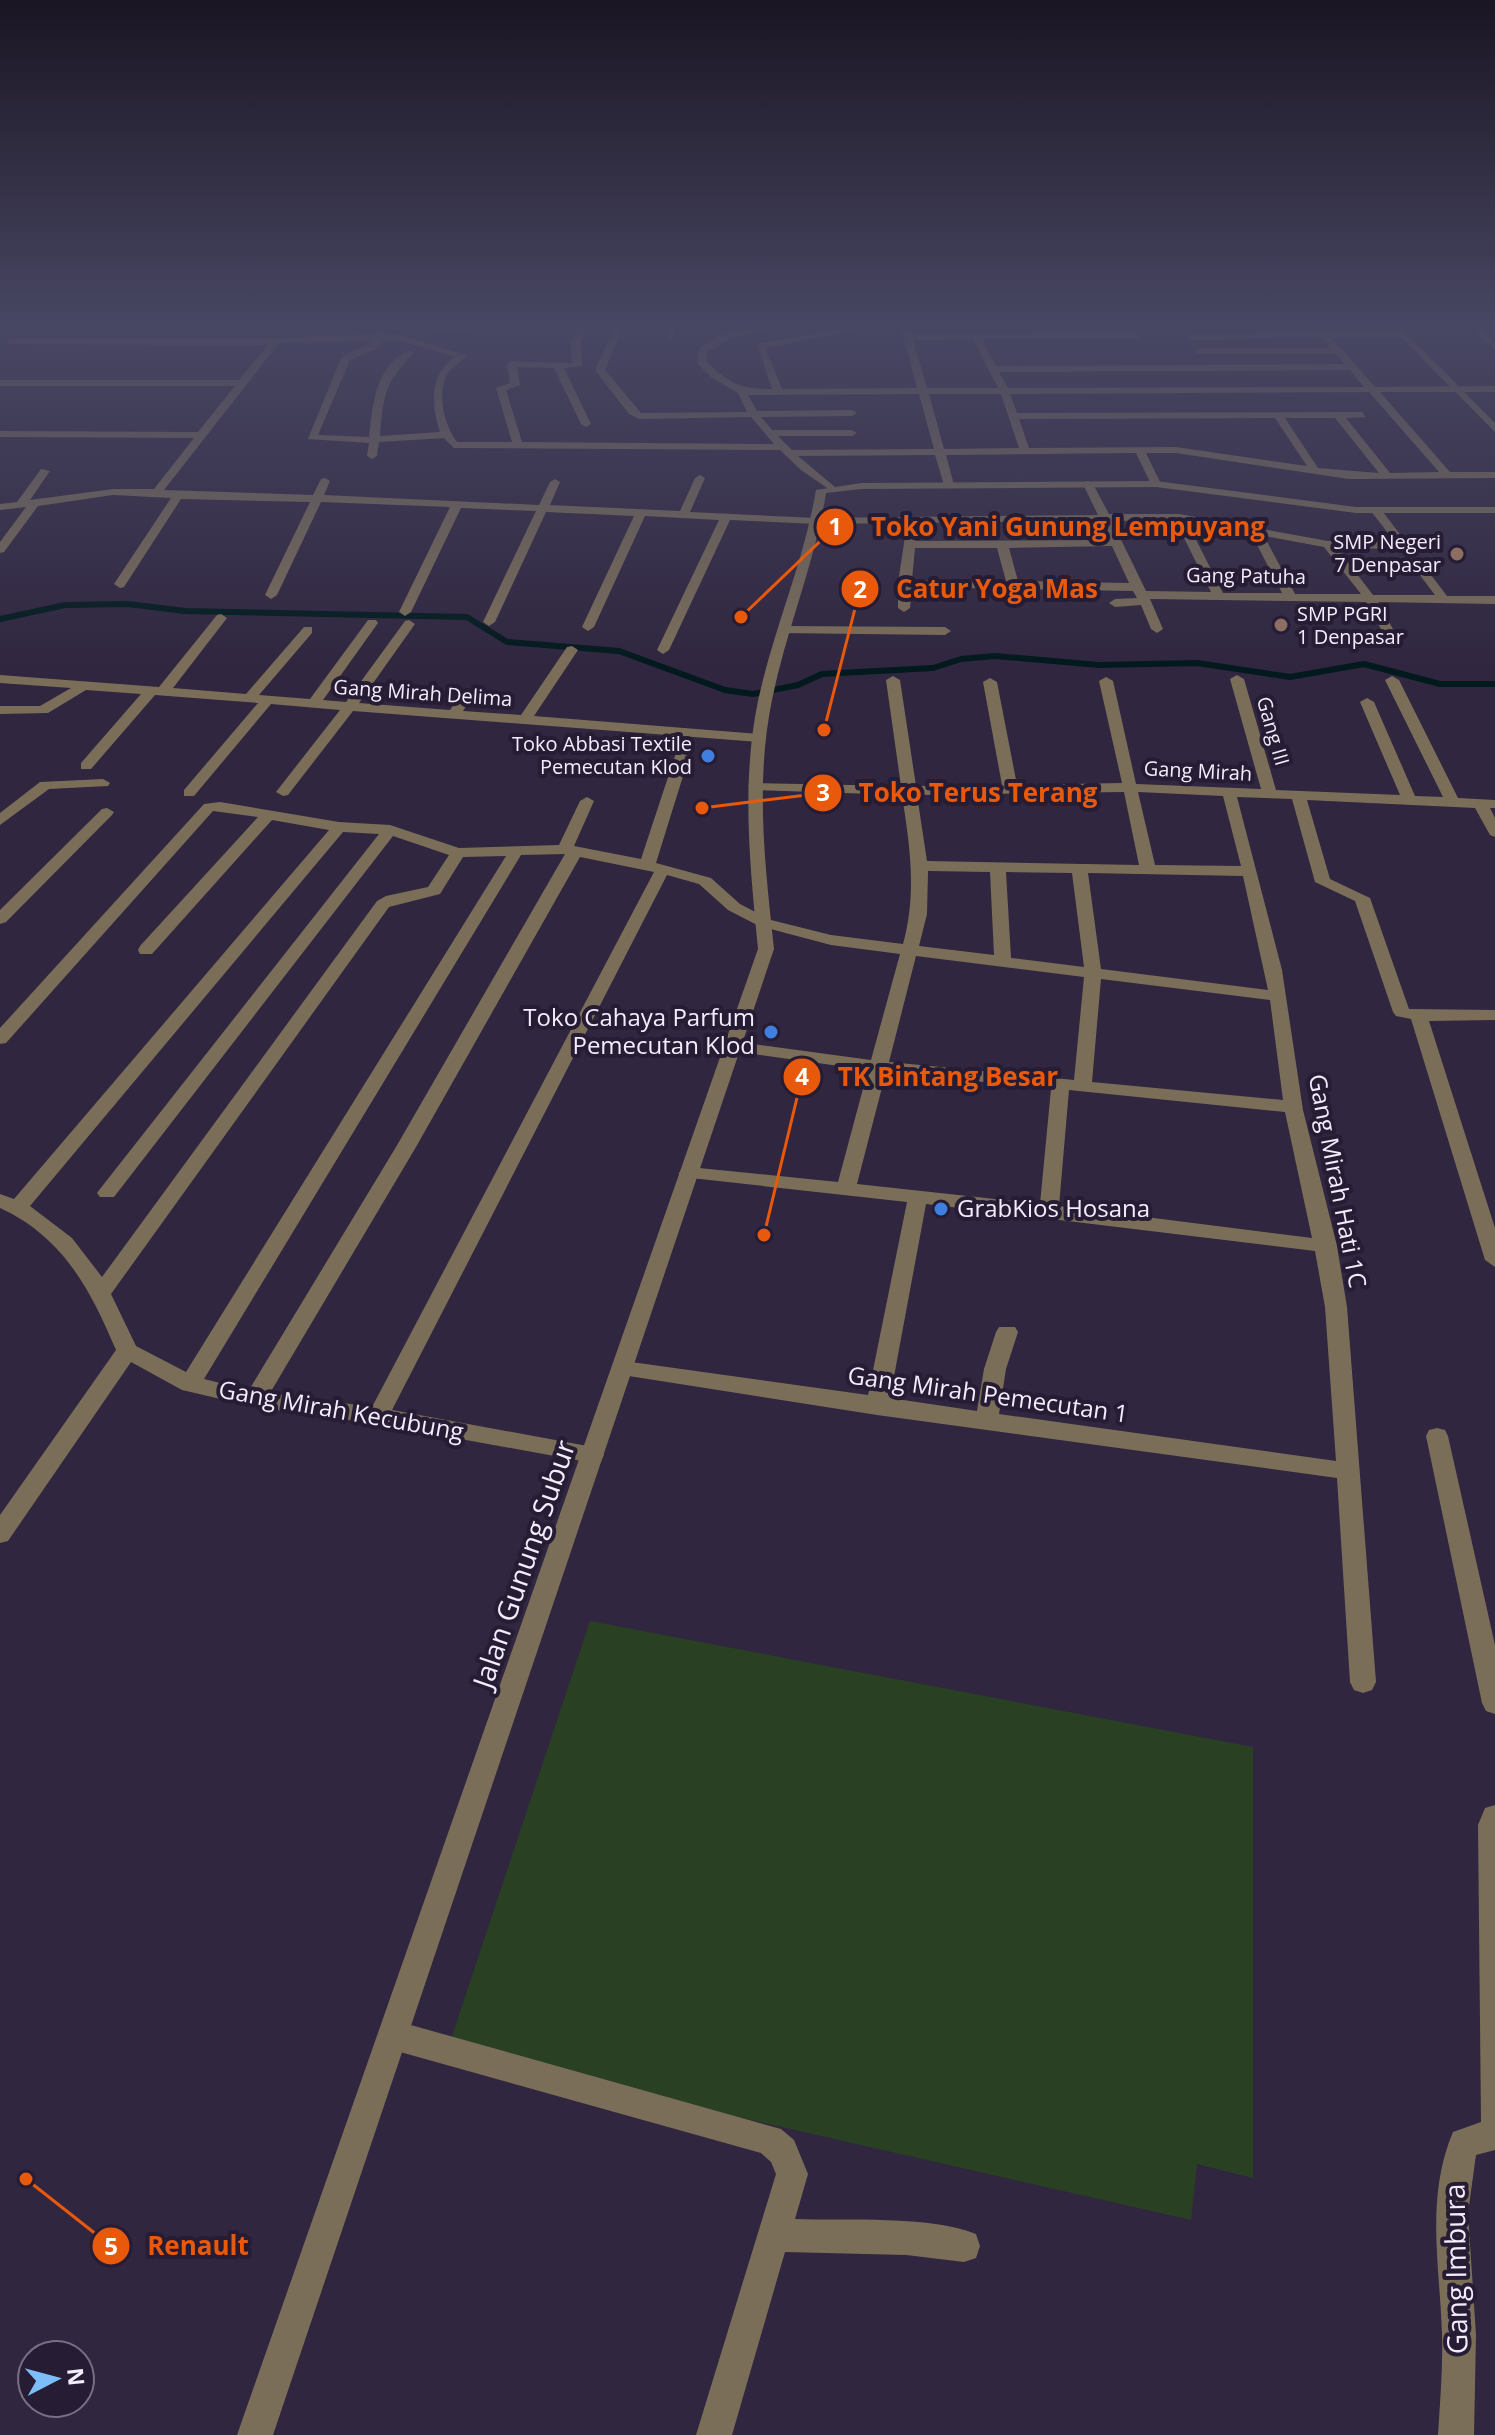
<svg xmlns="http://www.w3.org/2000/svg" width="1495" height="2435" font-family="'Open Sans',sans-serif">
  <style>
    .green { fill: #294023 }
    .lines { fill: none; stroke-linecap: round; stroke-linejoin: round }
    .stream { stroke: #021a1e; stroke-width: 6 }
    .minor { fill: #7b6e59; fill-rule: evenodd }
    .tertiary { fill: #7b6e59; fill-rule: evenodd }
    .education-dot { fill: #8d6e63; stroke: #261c34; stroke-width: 3 }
    .shop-dot { fill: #3f7fe0; stroke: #261c34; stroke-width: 3 }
    .labels { text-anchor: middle; stroke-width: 8; stroke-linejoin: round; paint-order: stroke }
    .far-poi-label { font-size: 20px; fill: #f2ecfc; stroke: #261c34; text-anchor: end }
    .far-street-label { font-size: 20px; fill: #f2ecfc; stroke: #261c34 }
    .poi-label { font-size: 24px; fill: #f2ecfc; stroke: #261c34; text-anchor: end }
    .street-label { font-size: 24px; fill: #f2ecfc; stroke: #261c34 }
    .near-street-label { font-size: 28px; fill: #f2ecfc; stroke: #261c34 }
    .leader { fill: none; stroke: #e8590c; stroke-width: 3 }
    .callout-dot { fill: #e8590c; stroke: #261c34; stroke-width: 3 }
    .mark-label { font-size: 24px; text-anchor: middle; font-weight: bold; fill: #fff }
    .callout-label { font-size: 26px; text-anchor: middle; font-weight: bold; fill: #e8590c; stroke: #261c34; stroke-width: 8; stroke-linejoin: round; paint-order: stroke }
  </style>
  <rect width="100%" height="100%" fill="#30263f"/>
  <!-- green -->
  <path class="green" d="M 590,1621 L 1253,1747 L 1253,2178 L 1197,2164 L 1191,2220 L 447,2051 Z"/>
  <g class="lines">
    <!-- stream -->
    <path class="stream" d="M 0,619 L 65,605 L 128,604 L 185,611 L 467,617 L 507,642 L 619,651 L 725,690 L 753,694 L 798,685 L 822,674 L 933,668 L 961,659 L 995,656 L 1099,665 L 1197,663 L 1290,677 L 1364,664 L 1440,684 L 1495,684"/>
    <!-- minor -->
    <path class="minor" d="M 394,324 L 470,325 L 474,328 L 470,331 L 391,329 Z
      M 579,324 L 587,324 L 581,343 L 582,366 L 564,368 L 591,424 L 586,427 L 581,424 L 554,368 L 517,367 L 520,385 L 506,390 L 522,442 L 774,444 L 751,417 L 639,419 L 629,414 L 595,370 L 616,324 L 624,324 L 605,370 L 641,413 L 747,412 L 738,393 L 711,377 L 698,364 L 697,353 C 713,327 764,323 791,324 L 732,338 L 707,352 L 706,361 C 729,384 741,389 772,389 L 757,344 L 870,324 L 888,324 L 765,348 L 782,389 L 917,388 L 901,327 L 905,324 L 911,334 L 1138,333 L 1142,336 L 1138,339 L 982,339 L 996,366 L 1345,364 L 1336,354 L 1199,354 L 1194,351 L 1199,348 L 1331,348 L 1322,338 L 1191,340 L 1187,337 L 1191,334 L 1317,333 L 1316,330 L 1320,327 L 1327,332 L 1405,332 L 1402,337 L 1332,338 L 1375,387 L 1495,386 L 1495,392 L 1380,392 L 1450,472 L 1495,472 L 1495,478 L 1349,479 L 1176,453 L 1146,453 L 1161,484 L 1156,487 L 1151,484 L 1136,453 L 946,455 L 954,485 L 949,488 L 944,485 L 935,455 L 798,456 L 835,487 L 830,490 L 801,470 L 780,450 L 454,448 L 444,438 L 379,442 L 377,456 L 372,459 L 367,456 L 369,443 L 308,439 L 341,358 L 373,341 L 279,343 L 164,490 L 313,495 L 321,479 L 325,478 L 330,481 L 324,495 L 539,505 L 550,482 L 555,479 L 560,482 L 550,505 L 680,511 L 695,478 L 700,475 L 705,478 L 690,512 L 816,518 L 1098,515 L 1083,484 L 1088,481 L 1093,484 L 1109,514 L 1179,514 L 1328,541 L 1395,542 L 1370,510 L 1380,508 L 1447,596 L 1495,596 L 1495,604 L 1378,602 L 1399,640 L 1393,644 L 1387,640 L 1366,602 L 1150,599 L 1163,629 L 1157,633 L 1151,629 L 1141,605 L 1115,607 L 1109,603 L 1115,599 L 1137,598 L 1133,591 L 912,587 L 910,608 L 904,612 L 898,608 L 898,583 L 906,530 L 914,530 L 915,541 L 1109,540 L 1101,521 L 816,524 L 730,520 L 669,650 L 663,654 L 657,650 L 719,520 L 645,516 L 594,627 L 588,631 L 582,627 L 634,516 L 546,512 L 495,622 L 489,626 L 483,622 L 536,511 L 461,508 L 411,612 L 405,616 L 399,612 L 450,507 L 321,502 L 277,595 L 271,599 L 265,595 L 310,502 L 181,499 L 124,587 L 120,588 L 114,584 L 171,498 L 113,495 L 38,506 L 4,552 L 0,553 L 0,542 L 26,507 L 0,510 L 0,504 L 17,502 L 41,469 L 50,471 L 30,500 L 113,489 L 154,489 L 194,438 L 0,437 L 0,431 L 198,432 L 235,386 L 0,386 L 0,380 L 239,380 L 268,345 L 10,344 L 7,339 L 272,339 L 380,333 L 403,336 L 468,356 C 461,361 453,366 448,373 C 436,392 444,425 457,442 L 512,442 L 496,388 L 510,383 L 507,364 L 512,361 L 572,363 L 571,343 ZM 973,339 L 998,388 L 927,388 L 913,340 ZM 382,341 L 400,341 L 455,357 C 429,375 431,404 440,432 L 380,436 C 383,397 385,381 414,353 L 409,350 C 375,366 373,404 369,437 L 318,435 L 350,360 L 378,348 ZM 1350,370 L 1364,387 L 1008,388 L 999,372 ZM 1369,392 L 1439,472 L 1390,473 L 1346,418 L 1366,417 L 1362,412 L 1017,413 L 1010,394 ZM 919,394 L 934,449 L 792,450 L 778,436 L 852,436 L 857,433 L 852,430 L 772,430 L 761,417 L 852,416 L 857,413 L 852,410 L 757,411 L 748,395 ZM 929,394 L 1001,394 L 1019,448 L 944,449 ZM 1275,418 L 1307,466 L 1176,447 L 1029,448 L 1019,419 ZM 1285,418 L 1335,418 L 1379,473 L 1318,468 ZM 1175,520 L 1211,592 L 1146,591 L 1112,521 ZM 1187,522 L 1251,533 L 1282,593 L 1223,593 ZM 1264,536 L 1324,547 L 1361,594 L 1295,594 ZM 1112,546 L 1129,583 L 1018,581 L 1009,548 ZM 915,548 L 997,548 L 1006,581 L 912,580 ZM 1337,548 L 1400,549 L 1435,595 L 1373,595 Z
      M 667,324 L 675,324 L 673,341 L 666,339 Z
      M 1467,324 L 1476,324 L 1495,342 L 1495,350 Z
      M 221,614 L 227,618 L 173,688 L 246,694 L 304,627 L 312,627 L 312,633 L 259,695 L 310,699 L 368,620 L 376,620 L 378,623 L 323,700 L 346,702 L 405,621 L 409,620 L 415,624 L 359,703 L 450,710 L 462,691 L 467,690 L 474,694 L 463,711 L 521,715 L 567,647 L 572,646 L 578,650 L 534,716 L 759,734 L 766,738 L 759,742 L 353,711 L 288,795 L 283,796 L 276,792 L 340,710 L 271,704 L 194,796 L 184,796 L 184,790 L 258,703 L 155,695 L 91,769 L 81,769 L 81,763 L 141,694 L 86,690 L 48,713 L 0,714 L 0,706 L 40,706 L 71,688 L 0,683 L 0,675 L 159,687 L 217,615 Z
      M 783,626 L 945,627 L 951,631 L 945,635 L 779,633 L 779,627 Z
      M 1237,675 L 1244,679 L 1276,790 L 1400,795 L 1360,702 L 1367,698 L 1374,702 L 1415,796 L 1443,797 L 1385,680 L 1392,676 L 1399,680 L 1458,798 L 1495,800 L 1495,808 L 1490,808 L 1495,818 L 1495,837 L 1490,835 L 1475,808 L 1307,800 L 1330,879 L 1370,898 L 1409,1009 L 1495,1010 L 1495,1020 L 1429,1021 L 1495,1228 L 1495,1267 L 1485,1260 L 1411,1019 L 1396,1016 L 1393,1012 L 1355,901 L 1315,882 L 1292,799 L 1237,797 L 1282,970 L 1303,1110 L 1337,1246 L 1347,1307 L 1376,1682 L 1372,1690 L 1363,1693 L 1354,1690 L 1350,1682 L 1337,1478 L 877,1415 L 616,1374 L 613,1369 L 616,1364 L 624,1361 L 868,1395 L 907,1202 L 682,1177 L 679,1173 L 682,1169 L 689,1167 L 838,1182 L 868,1070 L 731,1051 L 722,1046 L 731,1041 L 871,1060 L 900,954 L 831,945 L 759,926 L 728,910 L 699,884 L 667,875 L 392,1410 L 593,1447 L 601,1449 L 604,1455 L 601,1461 L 593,1463 L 378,1424 L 255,1407 L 182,1390 L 131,1362 L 8,1541 L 0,1543 L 0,1515 L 116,1350 C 90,1289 63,1237 0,1208 L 0,1194 L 14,1199 L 329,830 L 272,820 L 152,954 L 140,954 L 138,950 L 140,946 L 258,817 L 213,811 L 6,1043 L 0,1044 L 0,1028 L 204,804 L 220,802 L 339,822 L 390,825 L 459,848 L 559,845 L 580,801 L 587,797 L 594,801 L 574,846 L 641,859 L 679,744 L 686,740 L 693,744 L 656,863 L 711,878 L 740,904 L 771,920 L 831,935 L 903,944 C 917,893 910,847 902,795 L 755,790 L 748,786 L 750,783 L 901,786 L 886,680 L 893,676 L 900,680 L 916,786 L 1002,785 L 983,682 L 990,678 L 997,682 L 1017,785 L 1122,783 L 1099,681 L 1106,677 L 1113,681 L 1136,784 L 1261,789 L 1230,679 ZM 1124,792 L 1139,865 L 927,861 L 917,795 ZM 1138,792 L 1223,796 L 1241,866 L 1155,865 ZM 343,832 L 379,834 L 100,1189 L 97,1193 L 100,1197 L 114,1197 L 393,836 L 449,855 L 428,887 L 386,896 L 377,901 L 102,1277 L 72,1238 L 30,1206 ZM 565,854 L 396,1147 L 249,1390 L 204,1379 L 521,855 ZM 506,856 L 186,1372 L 136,1346 L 111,1294 L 389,907 L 440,894 L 463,857 ZM 580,857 L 654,872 L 372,1407 L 270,1393 L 416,1147 ZM 928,871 L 990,872 L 994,955 L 919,946 L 927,914 ZM 1006,872 L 1072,873 L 1084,967 L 1011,958 ZM 1088,873 L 1243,876 L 1268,990 L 1101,969 ZM 916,956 L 1084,977 L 1074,1080 L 889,1062 ZM 1101,979 L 1270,1000 L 1283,1100 L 1092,1082 ZM 886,1072 L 1051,1089 L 1040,1204 L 857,1184 ZM 1069,1090 L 1285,1112 L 1312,1238 L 1059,1206 ZM 926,1204 L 1315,1251 L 1325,1307 L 1336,1461 L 999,1414 L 1006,1369 L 1018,1332 L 1015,1327 L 999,1327 L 996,1332 L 984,1369 L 977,1411 L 890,1398 Z
      M 103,779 L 110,783 L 108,786 L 49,789 L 0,825 L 0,813 L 40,782 Z
      M 107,808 L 114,812 L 112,815 L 6,922 L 0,924 L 0,910 L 102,809 Z
      M 1437,1428 L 1445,1430 L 1448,1436 L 1495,1645 L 1495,1714 L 1486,1711 L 1482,1703 L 1426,1436 L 1429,1430 Z
      M 1495,1805 L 1495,2150 L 1476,2155 L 1468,2213 L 1476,2335 L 1474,2435 L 1438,2435 C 1440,2402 1443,2368 1442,2335 C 1440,2266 1425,2198 1453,2132 L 1481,2122 L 1478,1825 L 1485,1808 Z
      M 393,2020 L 781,2129 L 794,2140 L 808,2174 L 795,2219 C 846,2221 930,2215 976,2234 L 980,2246 L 976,2258 L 964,2262 L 906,2255 L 785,2252 L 732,2435 L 696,2435 L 776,2174 L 771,2162 L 761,2153 L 393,2050 L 382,2045 L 378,2035 L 382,2025 Z"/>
    <!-- tertiary -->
    <path class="tertiary" d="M 1388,324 L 1397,324 L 1495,423 L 1495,432 Z
      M 1156,481 L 1356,507 L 1495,507 L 1495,513 L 1356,513 L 1156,487 L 861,489 L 826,493 C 815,563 786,630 772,700 C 755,783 765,865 774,949 L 273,2435 L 237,2435 L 758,949 C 750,865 741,784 758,701 C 773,630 804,562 816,490 L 861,483 Z"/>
  </g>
  <!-- sky -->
  <linearGradient id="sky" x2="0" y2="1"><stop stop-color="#1a1523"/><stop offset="0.49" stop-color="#484763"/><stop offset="1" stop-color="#484763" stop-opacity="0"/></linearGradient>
  <rect width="1495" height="665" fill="url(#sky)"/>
  <!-- markers -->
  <g class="education-dot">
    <circle cx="1457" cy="554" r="8"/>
    <circle cx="1281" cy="625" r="8"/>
  </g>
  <g class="shop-dot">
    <circle cx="708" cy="756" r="8"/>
    <circle cx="771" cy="1032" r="8"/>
    <circle cx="941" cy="1209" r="8"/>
  </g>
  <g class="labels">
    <!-- far-poi labels -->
    <g class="far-poi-label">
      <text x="1441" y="549">SMP Negeri<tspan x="1441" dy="23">7 Denpasar</tspan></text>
      <text x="1297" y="621" text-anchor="start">SMP PGRI<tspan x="1297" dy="23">1 Denpasar</tspan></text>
      <text x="692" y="751">Toko Abbasi Textile<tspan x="692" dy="23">Pemecutan Klod</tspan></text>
    </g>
    <!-- far-street labels -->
    <g class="far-street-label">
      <text transform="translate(1246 576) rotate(1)" y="7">Gang Patuha</text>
      <text transform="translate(423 693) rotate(4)" y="7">Gang Mirah Delima</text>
      <text transform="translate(1273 731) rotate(74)" y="7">Gang III</text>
      <text transform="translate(1198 771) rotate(3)" y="7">Gang Mirah</text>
    </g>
    <!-- poi labels -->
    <g class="poi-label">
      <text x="755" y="1026">Toko Cahaya Parfum<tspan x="755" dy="28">Pemecutan Klod</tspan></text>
      <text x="957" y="1217" text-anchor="start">GrabKios Hosana</text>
    </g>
    <!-- street labels -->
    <g class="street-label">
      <text transform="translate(1337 1181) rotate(79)" y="8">Gang Mirah Hati 1C</text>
      <text transform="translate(988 1395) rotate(8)" y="8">Gang Mirah Pemecutan 1</text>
      <text transform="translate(341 1411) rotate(10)" y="8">Gang Mirah Kecubung</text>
    </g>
    <!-- near-street labels -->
    <g class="near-street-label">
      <text transform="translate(524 1564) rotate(-71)" y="10">Jalan Gunung Subur</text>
      <text transform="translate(1456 2269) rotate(-91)" y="10">Gang Imbura</text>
    </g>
  </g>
  <!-- callouts -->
  <path class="leader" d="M741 617L835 527M824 730L860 589M702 808L823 793M764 1235L802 1077M26 2179L111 2246"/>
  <g class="callout-dot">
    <circle cx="741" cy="617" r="8"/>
    <circle cx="824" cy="730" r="8"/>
    <circle cx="702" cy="808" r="8"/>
    <circle cx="764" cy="1235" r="8"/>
    <circle cx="26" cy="2179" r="8"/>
    <circle cx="835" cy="527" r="20"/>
    <circle cx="860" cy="589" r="20"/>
    <circle cx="823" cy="793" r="20"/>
    <circle cx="802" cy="1077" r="20"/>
    <circle cx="111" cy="2246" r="20"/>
  </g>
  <g class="mark-label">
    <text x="835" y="535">1</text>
    <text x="860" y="598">2</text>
    <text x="823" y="801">3</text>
    <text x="802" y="1085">4</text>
    <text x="111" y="2255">5</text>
  </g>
  <g class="callout-label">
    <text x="1068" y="536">Toko Yani Gunung Lempuyang</text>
    <text x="997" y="598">Catur Yoga Mas</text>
    <text x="978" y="802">Toko Terus Terang</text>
    <text x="948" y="1086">TK Bintang Besar</text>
    <text x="198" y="2255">Renault</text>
  </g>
  <!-- north arrow -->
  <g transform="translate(56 2379) rotate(84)"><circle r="38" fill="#261c34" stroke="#786f84" stroke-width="2"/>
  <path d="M0-6L14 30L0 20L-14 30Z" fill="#7dbef9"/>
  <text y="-12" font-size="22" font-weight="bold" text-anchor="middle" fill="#f2ecfc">N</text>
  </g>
</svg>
